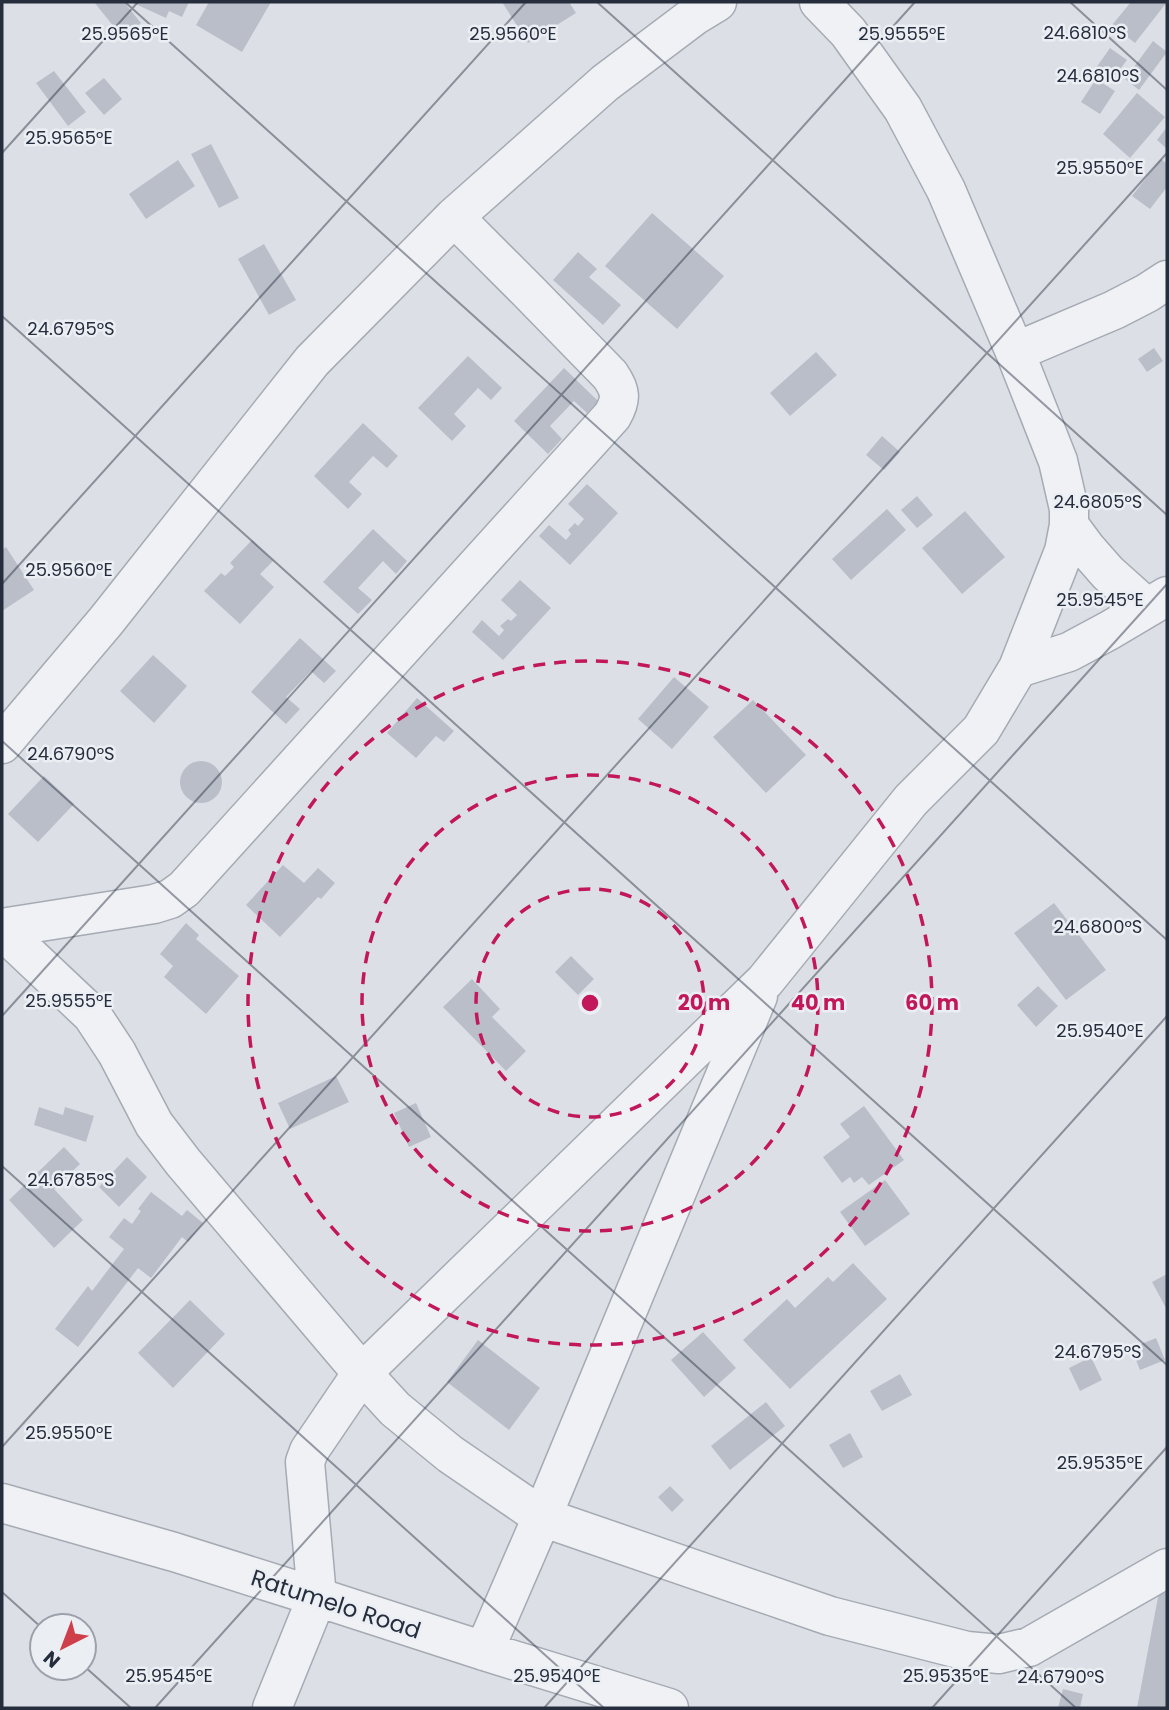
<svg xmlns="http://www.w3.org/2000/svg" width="1169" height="1710" font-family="Poppins,sans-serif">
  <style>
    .building { fill: #b9bec9 }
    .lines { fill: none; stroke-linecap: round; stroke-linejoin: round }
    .minor-casing { stroke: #a5aab3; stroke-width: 41 }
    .minor { stroke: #eff1f5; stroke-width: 38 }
    .ticks { fill: none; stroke: #262d3d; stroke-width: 2; stroke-opacity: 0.45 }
    .ring { fill: none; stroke: #c2185b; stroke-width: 3.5; stroke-dasharray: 12 9 }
    .labels { text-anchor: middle; stroke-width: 5; stroke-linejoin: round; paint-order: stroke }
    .street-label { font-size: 23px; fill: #262d3d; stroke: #ebeff4 }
    .ticks-label { font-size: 18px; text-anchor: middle; fill: #262d3d; stroke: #ebeff4; stroke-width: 5; stroke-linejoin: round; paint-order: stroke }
    .centre { fill: #c2185b; stroke: #ebeff4; stroke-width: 3.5 }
    .ring-label { font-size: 21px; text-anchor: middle; font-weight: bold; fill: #c2185b; stroke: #ebeff4; stroke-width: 5; stroke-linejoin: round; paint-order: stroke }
  </style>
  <rect width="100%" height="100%" fill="#dce0e6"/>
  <!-- building -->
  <path class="building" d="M 94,2 L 124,2 L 141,23 L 122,37 Z
    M 131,2 L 189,2 L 182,17 L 169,11 L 166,18 Z
    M 209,2 L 271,2 L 242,52 L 196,25 Z
    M 502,2 L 569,2 L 576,13 L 528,43 Z
    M 1131,2 L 1167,2 L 1135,43 L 1112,25 Z
    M 1153,41 L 1167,52 L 1139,90 L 1125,79 Z
    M 1110,48 L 1127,60 L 1112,80 L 1096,68 Z
    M 54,71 L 86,112 L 68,126 L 36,83 Z
    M 104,78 L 122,99 L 104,115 L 85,93 Z
    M 1096,79 L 1115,91 L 1100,114 L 1081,102 Z
    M 1137,93 L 1165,117 L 1130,158 L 1103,134 Z
    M 1167,127 L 1167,149 L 1157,140 Z
    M 211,144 L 239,198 L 219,208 L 191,154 Z
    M 1161,159 L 1167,164 L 1167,187 L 1150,209 L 1132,196 Z
    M 178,160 L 195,186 L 146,219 L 129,194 Z
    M 652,213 L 724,276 L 677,329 L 605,266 Z
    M 264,244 L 296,300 L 269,315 L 238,259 Z
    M 578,252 L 597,269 L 589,277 L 621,305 L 603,325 L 553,280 Z
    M 1154,348 L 1163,361 L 1147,372 L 1138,359 Z
    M 816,352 L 837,375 L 790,416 L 770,393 Z
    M 468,356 L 502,388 L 491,400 L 478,388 L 454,414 L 466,426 L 452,441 L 418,408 Z
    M 564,368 L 598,401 L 587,413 L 574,401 L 550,426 L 562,439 L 548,454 L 514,421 Z
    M 363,423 L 398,456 L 387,468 L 373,456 L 349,482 L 362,494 L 348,509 L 314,476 Z
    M 882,436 L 900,452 L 884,470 L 866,455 Z
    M 587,484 L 618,513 L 570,565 L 539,536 L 549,525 L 566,540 L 571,534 L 568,530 L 575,523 L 578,526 L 584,519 L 568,504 Z
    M 917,496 L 933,515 L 917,528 L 901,510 Z
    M 887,509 L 906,530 L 851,580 L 832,559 Z
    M 965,511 L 1005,557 L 962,594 L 922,548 Z
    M 373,529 L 407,561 L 396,574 L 383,561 L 358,588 L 372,600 L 358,614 L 323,582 Z
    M 252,540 L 273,561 L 260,574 L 274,587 L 240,624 L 204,591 L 221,573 L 225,576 L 234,567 L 230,563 Z
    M 6,547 L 34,590 L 2,611 L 2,550 Z
    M 520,580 L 551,608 L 503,660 L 472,632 L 482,620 L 499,636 L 504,630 L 500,626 L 508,619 L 511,621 L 517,615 L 501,600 Z
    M 300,638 L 336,671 L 324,683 L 311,671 L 286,697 L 300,709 L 286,724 L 251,692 Z
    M 153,655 L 187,686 L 154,723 L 120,691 Z
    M 674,677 L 709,707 L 672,749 L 638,719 Z
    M 417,698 L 454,731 L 444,742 L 436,736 L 416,758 L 387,733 Z
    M 753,700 L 806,755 L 766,793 L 713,737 Z
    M180 782a21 21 0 1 1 42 0a21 21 0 1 1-42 0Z
    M 44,776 L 74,804 L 38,842 L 8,814 Z
    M 283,865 L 304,883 L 318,868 L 335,883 L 321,899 L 318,897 L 280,937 L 246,905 Z
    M 1054,903 L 1106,970 L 1066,1000 L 1014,933 Z
    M 186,923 L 199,935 L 196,939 L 239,976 L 206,1014 L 164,977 L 173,966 L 160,954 Z
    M 571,956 L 594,979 L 578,995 L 555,972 Z
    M 472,979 L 500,1009 L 492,1017 L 526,1051 L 506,1071 L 443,1007 Z
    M 1038,986 L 1058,1006 L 1036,1027 L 1017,1005 Z
    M 336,1076 L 349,1102 L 290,1129 L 278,1103 Z
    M 416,1103 L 431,1137 L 409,1147 L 394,1113 Z
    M 864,1106 L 904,1160 L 869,1185 L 862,1177 L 854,1183 L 850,1177 L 842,1183 L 823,1157 L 850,1137 L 840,1124 Z
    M 39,1107 L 63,1115 L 65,1107 L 94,1116 L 86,1142 L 34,1125 Z
    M 64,1147 L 80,1164 L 54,1189 L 83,1220 L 54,1248 L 9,1200 Z
    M 127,1157 L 147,1177 L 119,1207 L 99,1187 Z
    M 885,1180 L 910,1214 L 865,1246 L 840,1212 Z
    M 151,1192 L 182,1216 L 187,1210 L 203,1223 L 188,1242 L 182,1237 L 151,1278 L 138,1268 L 78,1347 L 55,1329 L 88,1286 L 92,1291 L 124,1249 L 109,1237 L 124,1218 L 132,1224 L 141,1211 L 138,1209 Z
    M 853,1263 L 887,1299 L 790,1389 L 743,1340 L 787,1299 L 795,1308 L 828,1277 L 833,1282 Z
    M 1167,1274 L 1167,1310 L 1152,1282 Z
    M 190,1300 L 225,1334 L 173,1388 L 138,1353 Z
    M 703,1332 L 736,1368 L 704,1397 L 671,1360 Z
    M 1156,1338 L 1165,1360 L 1140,1370 L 1131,1348 Z
    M 478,1340 L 540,1388 L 509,1430 L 447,1382 Z
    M 1091,1357 L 1102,1380 L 1080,1391 L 1069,1368 Z
    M 900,1374 L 912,1395 L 882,1411 L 870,1391 Z
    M 766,1402 L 785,1426 L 730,1470 L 711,1446 Z
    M 850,1433 L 863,1457 L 843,1468 L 829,1445 Z
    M 670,1486 L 684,1500 L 672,1512 L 658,1497 Z
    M 1159,1592 L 1167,1593 L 1167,1708 L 1137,1708 Z
    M 1063,1689 L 1083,1694 L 1080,1708 L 1058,1708 Z"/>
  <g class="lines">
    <defs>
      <path id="minor" d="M 1015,352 L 1114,310 L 1147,293 L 1167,280
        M 1069,525 L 1086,548 L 1108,573 L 1147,608
        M 1018,668 L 1069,652 L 1110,630 L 1167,596
        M 2,744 L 106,621 L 312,361 L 454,217 L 605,83 L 694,16 L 717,2
        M 2,928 L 154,904 L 170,899 L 184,889 L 612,416 C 622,399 621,391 610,375 L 529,292 L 454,217
        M 2,930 L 92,1015 L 117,1053 L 154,1124 L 183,1162 L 362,1373 L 395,1409 L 450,1454 L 542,1517 L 830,1616 L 967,1651 L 999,1654 L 1029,1647 L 1167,1568
        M 2,1503 L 174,1552 L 317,1597 L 484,1651 L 669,1708
        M 484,1651 L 542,1517 L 758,996
        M 272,1708 L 317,1597 L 305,1462 L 309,1451 L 362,1373 L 765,981 L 911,800 L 981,730 L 1018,668 L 1064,551 L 1069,525 L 1069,509 L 1058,461 L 1015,352 L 946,190 L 903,109 L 848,32 L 819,2"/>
    </defs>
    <!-- minor casing -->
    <use href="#minor" class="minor-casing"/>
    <!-- minor -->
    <use href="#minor" class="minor"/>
  </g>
  <!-- ticks -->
  <path class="ticks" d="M 125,2 L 1167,940M 597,2 L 1167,515M 1070,2 L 1167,90M 2,153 L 138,2M 2,316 L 1167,1365M 2,584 L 526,2M 2,741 L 1076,1708M 2,1016 L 915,2M 2,1166 L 604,1708M 2,1447 L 1167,153M 2,1592 L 42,1628M 84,1666 L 131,1708M 155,1708 L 1167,584M 544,1708 L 1167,1016M 932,1708 L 1167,1447"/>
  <!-- distance rings -->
  <g class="ring">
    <circle cx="590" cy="1003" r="114"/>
    <circle cx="590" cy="1003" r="228"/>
    <circle cx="590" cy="1003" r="342"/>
  </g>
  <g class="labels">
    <!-- street labels -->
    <g class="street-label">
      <text transform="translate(336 1604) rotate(18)" y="8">Ratumelo Road</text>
    </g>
  </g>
  <g class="ticks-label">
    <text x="1085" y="39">24.6810°S</text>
    <text x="125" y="40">25.9565°E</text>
    <text x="513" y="40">25.9560°E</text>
    <text x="902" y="40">25.9555°E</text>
    <text x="1098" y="82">24.6810°S</text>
    <text x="69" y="144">25.9565°E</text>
    <text x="1100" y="174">25.9550°E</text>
    <text x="71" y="335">24.6795°S</text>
    <text x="1098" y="508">24.6805°S</text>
    <text x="69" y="576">25.9560°E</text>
    <text x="1100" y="606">25.9545°E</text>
    <text x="71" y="760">24.6790°S</text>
    <text x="1098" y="933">24.6800°S</text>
    <text x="69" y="1007">25.9555°E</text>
    <text x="1100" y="1037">25.9540°E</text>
    <text x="71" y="1186">24.6785°S</text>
    <text x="1098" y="1358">24.6795°S</text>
    <text x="69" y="1439">25.9550°E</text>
    <text x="1100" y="1469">25.9535°E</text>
    <text x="169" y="1682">25.9545°E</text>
    <text x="557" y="1682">25.9540°E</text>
    <text x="946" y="1682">25.9535°E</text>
    <text x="1061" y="1683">24.6790°S</text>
  </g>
  <circle cx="590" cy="1003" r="10" class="centre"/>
  <g class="ring-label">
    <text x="704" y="1010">20 m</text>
    <text x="818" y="1010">40 m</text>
    <text x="932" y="1010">60 m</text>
  </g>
  <!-- border -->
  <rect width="1169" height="1710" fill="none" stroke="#262d3d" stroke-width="7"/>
  <!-- north arrow -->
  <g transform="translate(63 1647) rotate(222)"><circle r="33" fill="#ebeff4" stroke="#9ca1ab" stroke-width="2"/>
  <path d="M0-5L12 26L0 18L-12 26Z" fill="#ce3f4b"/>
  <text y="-10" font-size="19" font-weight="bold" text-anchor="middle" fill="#262d3d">N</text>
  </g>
</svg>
